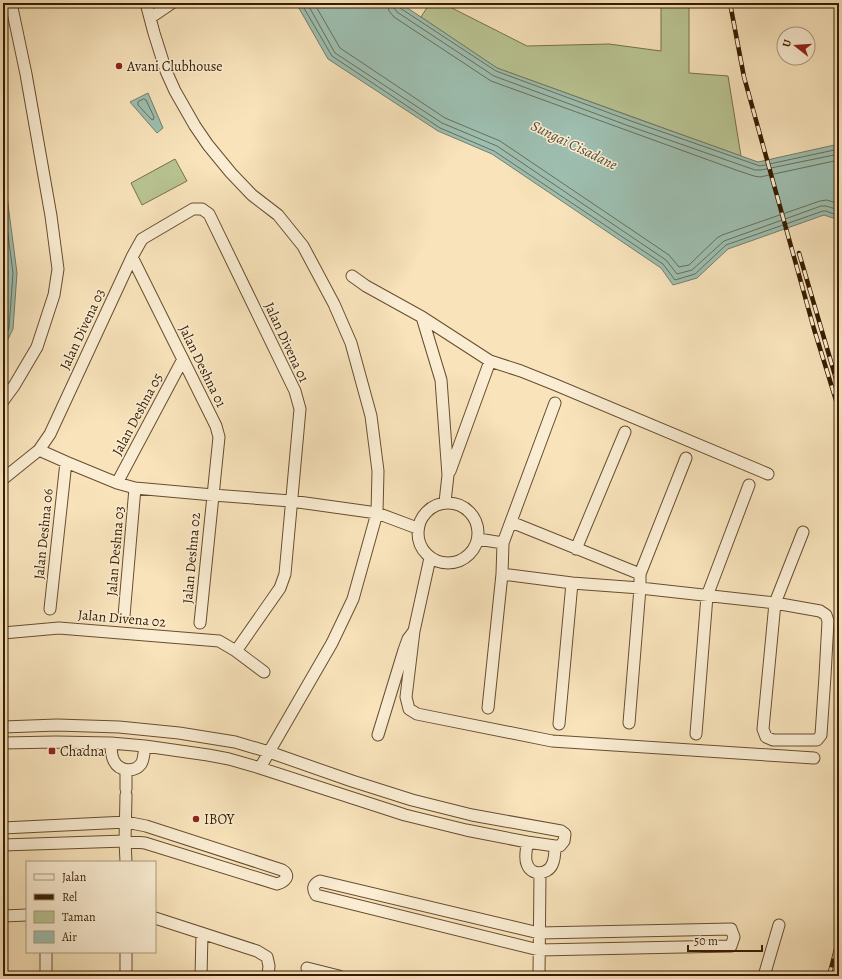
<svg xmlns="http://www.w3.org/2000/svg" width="842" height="979" font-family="Alegreya,serif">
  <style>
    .green { fill: #b9c493; stroke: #78704a }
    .water { fill: #9dbeb0; stroke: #747e6a }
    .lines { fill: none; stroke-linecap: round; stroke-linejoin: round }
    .shore { stroke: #6a6e58; stroke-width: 1 }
    .minor-casing { stroke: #674e2f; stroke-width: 13 }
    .minor { stroke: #faedd3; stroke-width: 11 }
    .rail-casing { stroke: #371d00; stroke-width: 4.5 }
    .rail { stroke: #faedd3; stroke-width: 3; stroke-dasharray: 9; stroke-linecap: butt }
    .poi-dot { fill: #8f2418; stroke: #faedd3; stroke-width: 1.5 }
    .labels { text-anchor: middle; stroke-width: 3; stroke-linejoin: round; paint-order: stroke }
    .poi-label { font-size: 14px; fill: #371d00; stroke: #faedd3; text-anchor: start }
    .street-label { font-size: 14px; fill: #371d00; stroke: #faedd3 }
    .water-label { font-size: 15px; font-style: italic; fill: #564d35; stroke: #faedd3 }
  </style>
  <rect width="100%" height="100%" fill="#f8e3bb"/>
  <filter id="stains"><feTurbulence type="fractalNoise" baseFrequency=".005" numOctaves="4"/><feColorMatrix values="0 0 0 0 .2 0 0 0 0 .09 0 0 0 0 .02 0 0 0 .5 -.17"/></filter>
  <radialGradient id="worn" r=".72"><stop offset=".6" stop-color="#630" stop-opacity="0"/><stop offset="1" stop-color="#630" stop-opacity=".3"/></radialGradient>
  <!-- green -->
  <path class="green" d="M 430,3 L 442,3 L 527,46 L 609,44 L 661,51 L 661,3 L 689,3 L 689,73 L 728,76 L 741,156 L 497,68 L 421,17 Z
    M 175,159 L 187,181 L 142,205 L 131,183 Z"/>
  <!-- water -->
  <path class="water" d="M 296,3 L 400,3 L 497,68 L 632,117 L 758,162 L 839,144 L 839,220 L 824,215 L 728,249 L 697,278 L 673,285 L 661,268 L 492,154 L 438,131 L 328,59 Z
    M 148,93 L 163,128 L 157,133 L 130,102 Z
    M 3,166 L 17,273 L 13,329 L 3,349 Z"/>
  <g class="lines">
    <!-- shore -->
    <path class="shore" d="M 301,3 L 332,56 L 440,128 L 494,151 L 663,264 L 675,280 L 695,274 L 726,245 L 823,211 L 826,211 L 839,216
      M 307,3 L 335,53 L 442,123 L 497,146 L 666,260 L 677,274 L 692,270 L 724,241 L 821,206 L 826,206 L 839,210
      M 314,3 L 340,48 L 445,118 L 500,141 L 669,255 L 679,267 L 689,265 L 717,238 L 722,235 L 820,201 L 827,200 L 839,204
      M 387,3 L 389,11 L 394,17 L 491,81 L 736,170 L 754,176 L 760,177 L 839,160
      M 393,3 L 394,8 L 397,12 L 494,76 L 629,126 L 755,170 L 761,170 L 839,154
      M 398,3 L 399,6 L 400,8 L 496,71 L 631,121 L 757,165 L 760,166 L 839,149
      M 144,99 L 146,100 L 154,117 L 153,120 L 151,119 L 138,105 L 138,102 Z
      M 3,196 L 13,273 L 9,328 L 3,340
      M 3,234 L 8,273 L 4,326 L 3,329"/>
    <defs>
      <path id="minor" d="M 146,3 L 154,33 L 166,71 L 175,91 L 195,126 L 208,145 L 231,173 L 252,195 L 278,215 L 303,246 L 334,304 L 351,343 L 371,416 L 378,471 L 377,513 L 353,599 L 332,643 L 269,752 L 260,768
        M 150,18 L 172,3
        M 132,257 L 216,426 L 219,437 L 200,623
        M 352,276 L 366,286 L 422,317 L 490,361 L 521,371 L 556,385 L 768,474
        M 422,317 L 441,380 L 448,475 L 445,502
        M 3,401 L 14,386 L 37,347 L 54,295 L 58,269 L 51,216 L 26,74 L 11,3
        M 39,450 L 66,462 L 117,483 L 135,488 L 213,495 L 291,501 L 377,513 L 417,528
        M 450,471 L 490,361
        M 3,479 L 39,450 L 50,434 L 132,257 L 142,239 L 193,209 L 202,209 L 209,214 L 295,391 L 300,409 L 285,574 L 280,588 L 236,651
        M 117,483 L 183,359
        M418 533a30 30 0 1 1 60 0a30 30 0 1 1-60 0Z
        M 511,522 L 640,574 L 640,588 L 629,723
        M 478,539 L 503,543
        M 576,549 L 625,432
        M 502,574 L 572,583 L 640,588 L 775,603 L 820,611 L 826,615 L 828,621 L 825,676 L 821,735 L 817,740 L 773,740 L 766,737 L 763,729 L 775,603 L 803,532
        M 640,574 L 686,458
        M 50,609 L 66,462
        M 124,616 L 135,488
        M 414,631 L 406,697 L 409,709 L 417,714 L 552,741 L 814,758
        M 3,633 L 59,628 L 219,641 L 236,651 L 264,672
        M 488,708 L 502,574 L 503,543 L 555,403
        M 559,724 L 572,583
        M 3,727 L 57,725 L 119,727 L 179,733 L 235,742 L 269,752 L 352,781 L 412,800 L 472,815 L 561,831 L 565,834 L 564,841 L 560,846 L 555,846 L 527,842 L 466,830 L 405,815 L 260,768 L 229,759 L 208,755 L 145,746 L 111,743 L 56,742 L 3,743
        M 696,734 L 707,596 L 749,485
        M 378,735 L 404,650 L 408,639 L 414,631 L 430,558
        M 111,743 C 111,749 111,756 114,761 C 119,771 134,773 141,764 C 144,760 144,751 145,746
        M 126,770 L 126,789
        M 3,828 L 126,822 L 146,826 L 282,870 C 292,876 284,882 277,884 L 145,843 L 125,841 L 3,845
        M 527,842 C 527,849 524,858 527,864 C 531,876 547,875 552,865 C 555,859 555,852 555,846
        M 126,862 L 125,841 L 126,795
        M 320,881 L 539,933 L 731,929 L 734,937 L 731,946 L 539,950 L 316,895 C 312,889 313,884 320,881 Z
        M 3,916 L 27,915
        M 155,918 L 257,951 L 267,957 L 269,966 L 268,976
        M 307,968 L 339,976
        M 46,976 L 46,952
        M 126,976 L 126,952
        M 201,976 L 202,934
        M 539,976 L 540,873
        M 764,976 L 779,925"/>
    </defs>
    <!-- minor casing -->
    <use href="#minor" class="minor-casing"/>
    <!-- minor -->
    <use href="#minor" class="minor"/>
    <defs>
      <path id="rail" d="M 730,3 L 744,77 L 814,329 L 839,410
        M 799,253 L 839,389
        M 829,976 L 839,938"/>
    </defs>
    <!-- rail casing -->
    <use href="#rail" class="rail-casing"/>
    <!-- rail -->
    <use href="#rail" class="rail"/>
  </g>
  <!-- markers -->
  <g class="poi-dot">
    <circle cx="119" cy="66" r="4"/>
    <rect x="48" y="747" width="8" height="8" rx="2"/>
    <circle cx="196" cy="819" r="4"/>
  </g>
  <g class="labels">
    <!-- poi labels -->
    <g class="poi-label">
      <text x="127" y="71">Avani Clubhouse</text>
      <text x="60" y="756">Chadna</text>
      <text x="204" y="824">IBOY</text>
    </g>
    <!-- street labels -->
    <g class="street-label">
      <text transform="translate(82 329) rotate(-65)" y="5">Jalan Divena 03</text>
      <text transform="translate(287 342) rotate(65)" y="5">Jalan Divena 01</text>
      <text transform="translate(203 366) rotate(64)" y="5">Jalan Deshna 01</text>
      <text transform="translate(137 414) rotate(-62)" y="5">Jalan Deshna 05</text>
      <text transform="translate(43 534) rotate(-84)" y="5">Jalan Deshna 06</text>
      <text transform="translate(115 551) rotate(-85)" y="5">Jalan Deshna 03</text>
      <text transform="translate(191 558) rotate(-85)" y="5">Jalan Deshna 02</text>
      <text transform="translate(122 618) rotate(5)" y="5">Jalan Divena 02</text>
    </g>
    <!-- water labels -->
    <g class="water-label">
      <text transform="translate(574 145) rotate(26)" y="5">Sungai Cisadane</text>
    </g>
  </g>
  <!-- margin -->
  <rect width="842" height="979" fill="none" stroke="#f8e3bb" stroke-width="16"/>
  <rect x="4" y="4" width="834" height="971" fill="none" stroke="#371d00" stroke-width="2"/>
  <rect x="8" y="8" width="826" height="963" fill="none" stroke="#371d00"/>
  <!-- legend -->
  <rect x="26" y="861" width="130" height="92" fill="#faedd3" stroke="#ac9a7f"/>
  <rect x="34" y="874" width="20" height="6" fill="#faedd3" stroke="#ac9a7f"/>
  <text x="62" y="881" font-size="12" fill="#371d00">Jalan</text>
  <rect x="34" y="894" width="20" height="6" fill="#371d00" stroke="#ac9a7f"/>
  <text x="62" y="901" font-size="12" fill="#371d00">Rel</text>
  <rect x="34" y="911" width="20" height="12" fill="#b9c493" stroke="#ac9a7f"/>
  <text x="62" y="921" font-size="12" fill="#371d00">Taman</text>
  <rect x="34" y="931" width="20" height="12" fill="#9dbeb0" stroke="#ac9a7f"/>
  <text x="62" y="941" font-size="12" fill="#371d00">Air</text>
  <!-- north arrow -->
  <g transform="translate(796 46) rotate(287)"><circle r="19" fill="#faedd3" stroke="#ac9a7f"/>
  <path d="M0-3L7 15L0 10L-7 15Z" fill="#8f2418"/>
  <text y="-6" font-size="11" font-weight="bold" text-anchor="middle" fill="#371d00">U</text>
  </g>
  <!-- scale -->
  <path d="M688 945v6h74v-6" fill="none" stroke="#371d00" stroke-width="2"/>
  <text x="694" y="945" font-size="12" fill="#371d00" stroke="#faedd3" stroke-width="3" paint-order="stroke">50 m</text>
  <rect width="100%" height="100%" filter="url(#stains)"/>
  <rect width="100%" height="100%" fill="url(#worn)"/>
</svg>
